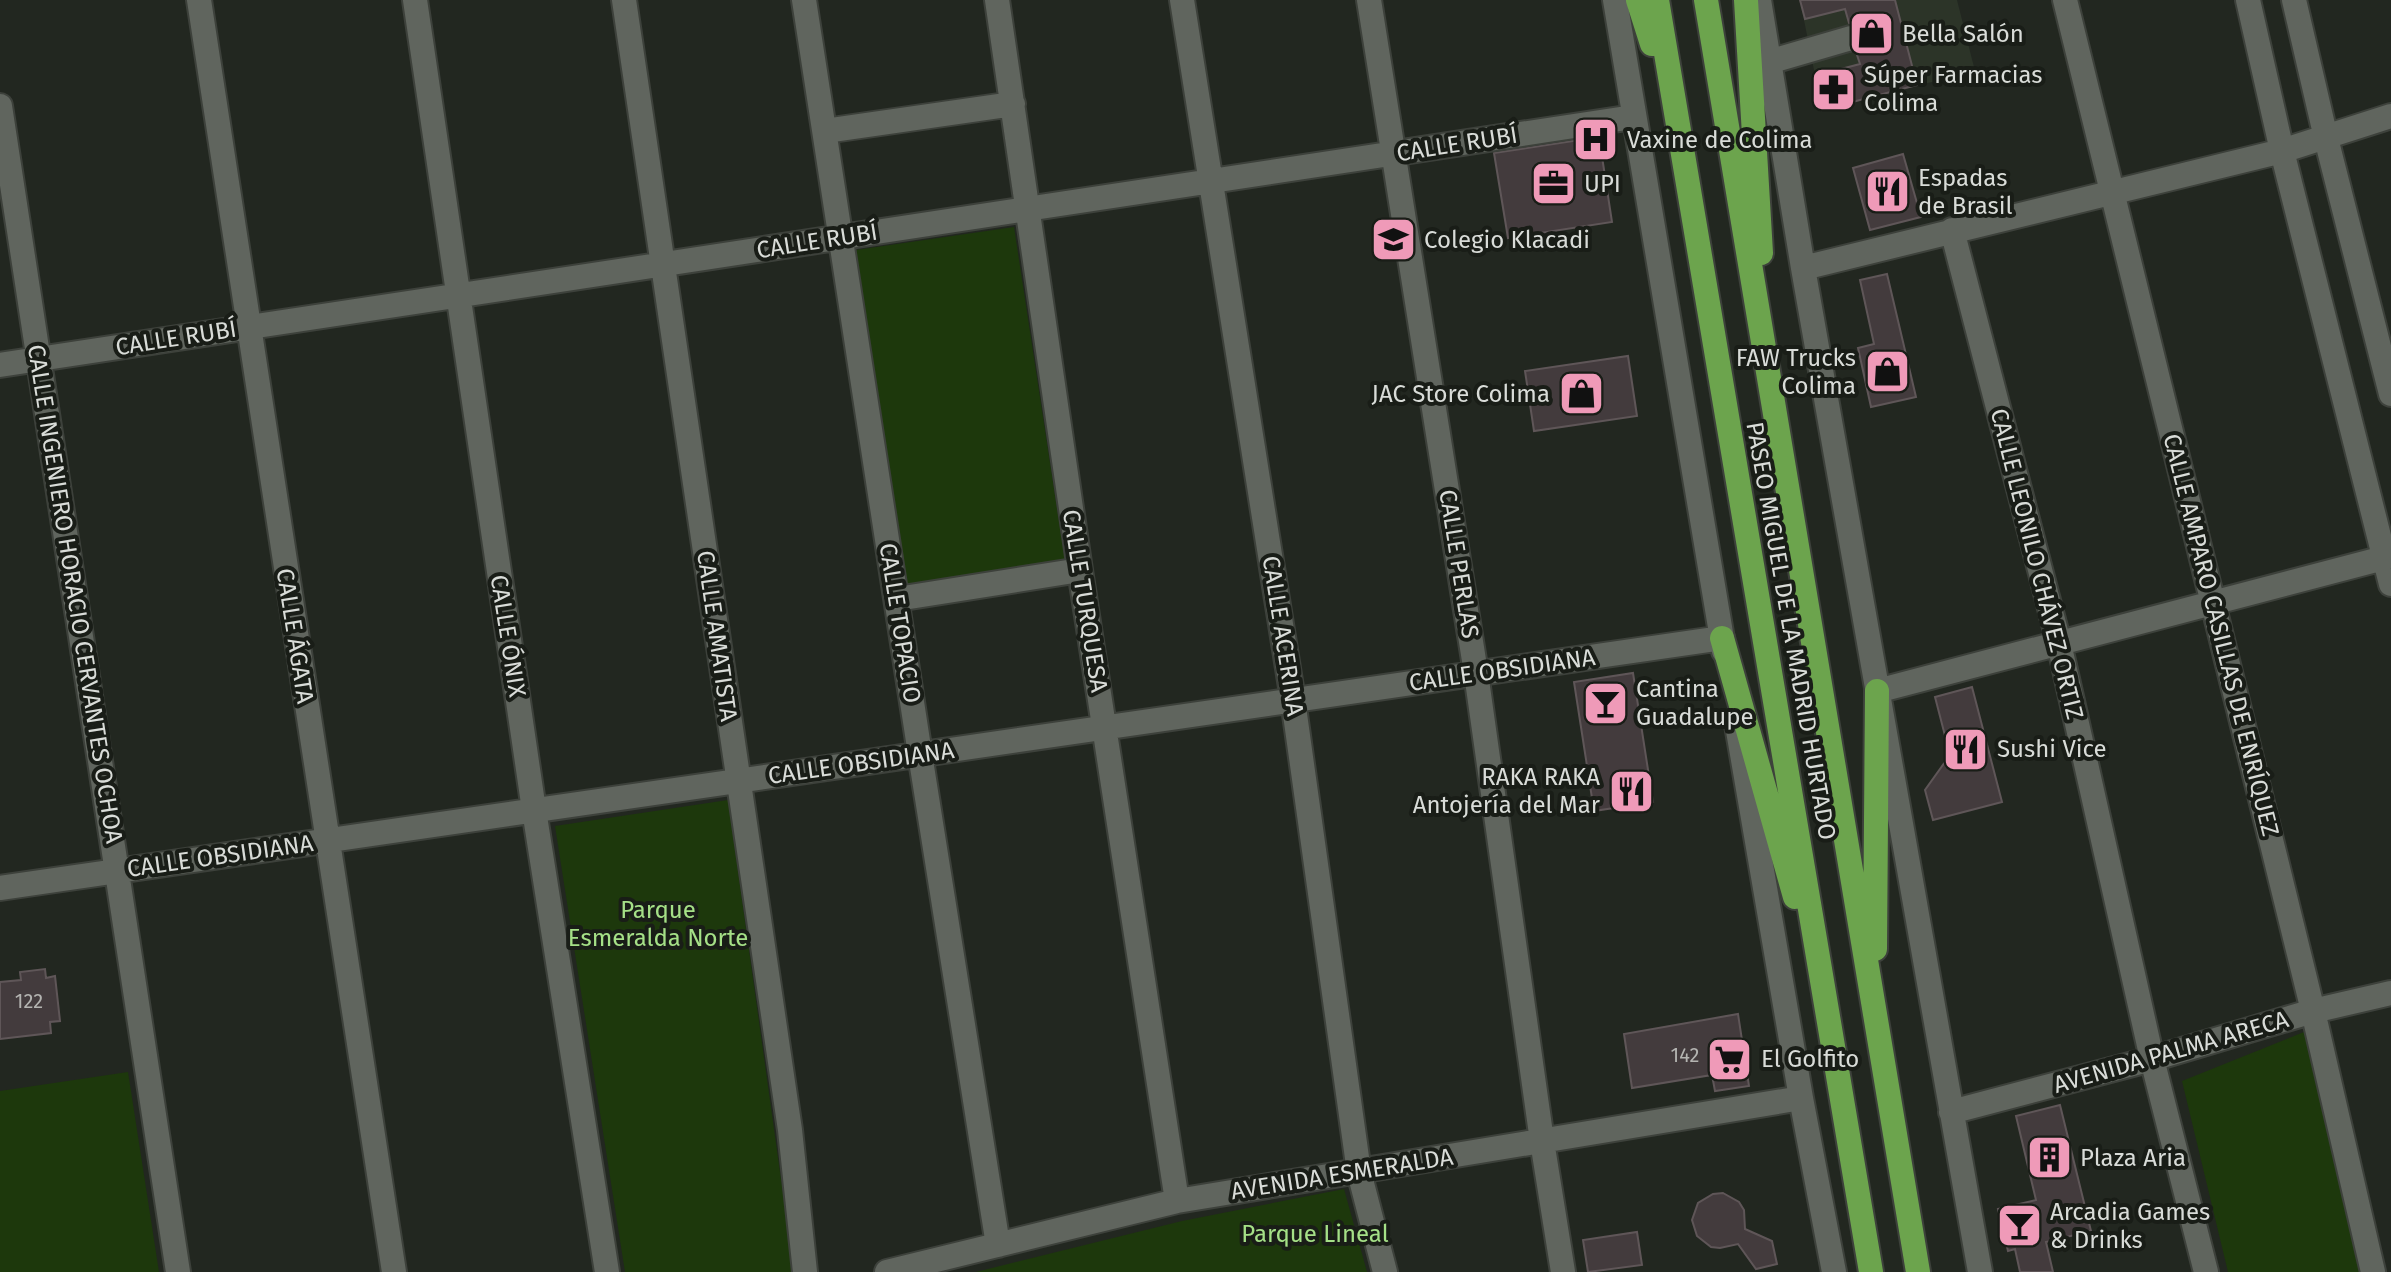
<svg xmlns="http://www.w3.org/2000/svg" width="2391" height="1272" font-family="'Fira Sans',sans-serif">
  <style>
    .built { fill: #2c3428 }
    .green { fill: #1d380c }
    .building { fill: #433b3d; stroke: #5f5658; stroke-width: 2 }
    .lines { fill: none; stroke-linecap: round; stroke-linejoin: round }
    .minor-tunnel { stroke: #3d423c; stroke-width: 24; stroke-dasharray: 24 12; stroke-linecap: butt }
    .minor-casing { stroke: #3d413b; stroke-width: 28 }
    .highway-casing { stroke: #3d413b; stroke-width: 28 }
    .minor { stroke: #60655e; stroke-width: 24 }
    .highway { stroke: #6ca44d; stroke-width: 24 }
    .labels { text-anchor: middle; stroke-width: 8; stroke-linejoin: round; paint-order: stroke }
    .number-label { font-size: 20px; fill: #b4b4b1 }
    .poi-label { font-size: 24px; fill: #d9dcd8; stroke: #191d17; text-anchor: start }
    .street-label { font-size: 24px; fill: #d9dcd8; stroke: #191d17 }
    .park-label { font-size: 24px; fill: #a5e087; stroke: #191d17 }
  </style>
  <rect width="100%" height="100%" fill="#222720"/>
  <!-- built -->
  <path class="built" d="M 1800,0 L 1957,0 L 1975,71 L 1822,110 Z"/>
  <!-- green -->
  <path class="green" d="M 1014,227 L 1065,561 L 907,584 L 856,250 Z
    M 728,800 L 794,1272 L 625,1272 L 555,826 Z
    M 2304,1032 L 2361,1272 L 2228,1272 L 2182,1081 Z
    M 128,1072 L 159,1272 L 0,1272 L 0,1091 Z
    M 1344,1189 L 1367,1272 L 976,1272 L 1182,1221 Z"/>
  <!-- building -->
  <path class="building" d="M 1800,0 L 1895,0 L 1917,85 L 1822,110 L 1814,76 L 1860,64 L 1856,52 L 1865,42 L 1866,35 L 1861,27 L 1849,23 L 1845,9 L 1805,19 Z
    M 1599,137 L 1612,222 L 1508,238 L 1494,153 Z
    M 1903,154 L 1921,217 L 1870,230 L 1853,168 Z
    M 1887,274 L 1916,397 L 1871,407 L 1858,348 L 1874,344 L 1860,280 Z
    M 1628,356 L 1637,416 L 1534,431 L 1525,371 Z
    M 1633,673 L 1653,802 L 1594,811 L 1574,682 Z
    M 1972,687 L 2002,802 L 1933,820 L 1925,790 L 1950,755 L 1935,697 Z
    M 45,969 L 46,978 L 55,976 L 60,1021 L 50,1022 L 51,1033 L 0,1039 L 0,982 L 21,980 L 20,972 Z
    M 1738,1014 L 1749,1086 L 1715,1091 L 1712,1075 L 1632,1088 L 1624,1034 Z
    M 2060,1105 L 2091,1231 L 2046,1242 L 2053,1272 L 2020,1272 L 2015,1249 L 2008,1251 L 1998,1209 L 2036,1200 L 2016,1116 Z
    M 1723,1193 L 1739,1202 L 1744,1210 L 1745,1229 L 1772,1241 L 1777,1264 L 1756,1269 L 1738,1244 L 1720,1248 L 1711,1247 L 1697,1236 L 1692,1220 L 1698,1203 L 1713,1194 Z
    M 1637,1232 L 1642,1265 L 1588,1272 L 1583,1240 Z"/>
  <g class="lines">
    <!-- minor-tunnel -->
    <path class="minor-tunnel" d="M 1851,38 L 1887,28"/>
    <defs>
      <path id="minor" d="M 199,0 L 394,1272
        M 415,0 L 534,810 L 607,1272
        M 624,0 L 790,1130 L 805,1272
        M 804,0 L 920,754 L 998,1245
        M 997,0 L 1080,570 L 1177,1201
        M 1182,0 L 1293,700 L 1359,1172 L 1385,1272
        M 1369,0 L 1476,673 L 1542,1141 L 1563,1272
        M 1615,0 L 1724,651
        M 1759,0 L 1803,268 L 1980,1272
        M 2065,0 L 2313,1011 L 2373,1272
        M 2248,0 L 2282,151 L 2391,584
        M 2294,0 L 2326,138 L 2391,394
        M 1769,62 L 1851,38
        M 0,106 L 178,1272
        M 825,131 L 1013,104
        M 1952,230 L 2059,643 L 2152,1059 L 2206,1272
        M 1803,268 L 2282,151 L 2391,116
        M 0,365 L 1633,117
        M 897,599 L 1080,570
        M 1877,691 L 2391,556
        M 1736,719 L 1801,1098 L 1834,1272
        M 0,888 L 1722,638
        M 1951,1112 L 2152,1059 L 2313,1011 L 2391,993
        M 887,1272 L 1177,1201 L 1801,1098"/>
      <path id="highway" d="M 1638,0 L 1652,44
        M 1657,0 L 1871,1272
        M 1706,0 L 1918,1272
        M 1746,0 L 1761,253
        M 1722,638 L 1795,897
        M 1875,949 L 1877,691"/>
    </defs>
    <!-- minor casing -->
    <use href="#minor" class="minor-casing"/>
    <!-- highway casing -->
    <use href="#highway" class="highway-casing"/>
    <!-- minor -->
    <use href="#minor" class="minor"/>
    <!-- highway -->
    <use href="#highway" class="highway"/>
  </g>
  <!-- icons -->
  <defs>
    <symbol id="shop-square" viewBox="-11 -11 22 22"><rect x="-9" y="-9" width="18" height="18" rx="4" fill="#ef9ab8" stroke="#191d17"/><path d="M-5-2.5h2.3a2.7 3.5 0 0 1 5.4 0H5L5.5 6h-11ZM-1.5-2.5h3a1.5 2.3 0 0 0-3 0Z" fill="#111"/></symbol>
    <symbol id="pharmacy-square" viewBox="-11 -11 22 22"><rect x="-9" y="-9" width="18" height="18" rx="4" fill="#ef9ab8" stroke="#191d17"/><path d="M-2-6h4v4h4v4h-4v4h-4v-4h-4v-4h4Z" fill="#111"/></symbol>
    <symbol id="hospital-square" viewBox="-11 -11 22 22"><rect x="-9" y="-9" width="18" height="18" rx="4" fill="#ef9ab8" stroke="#191d17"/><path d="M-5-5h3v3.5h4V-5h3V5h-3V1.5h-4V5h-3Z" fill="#111"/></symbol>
    <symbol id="office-square" viewBox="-11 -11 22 22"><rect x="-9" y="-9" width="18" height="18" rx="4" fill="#ef9ab8" stroke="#191d17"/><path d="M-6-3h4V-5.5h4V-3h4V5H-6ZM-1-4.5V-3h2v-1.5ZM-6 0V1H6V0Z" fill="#111"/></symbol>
    <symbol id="restaurant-square" viewBox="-11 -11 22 22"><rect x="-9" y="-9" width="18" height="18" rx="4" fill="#ef9ab8" stroke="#191d17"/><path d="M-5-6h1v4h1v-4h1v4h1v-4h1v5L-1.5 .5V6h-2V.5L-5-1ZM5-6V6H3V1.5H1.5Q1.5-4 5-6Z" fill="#111"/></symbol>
    <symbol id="school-square" viewBox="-11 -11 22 22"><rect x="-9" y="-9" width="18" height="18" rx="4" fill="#ef9ab8" stroke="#191d17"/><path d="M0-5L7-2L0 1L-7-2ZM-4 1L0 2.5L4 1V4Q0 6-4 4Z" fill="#111"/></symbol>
    <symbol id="bar-square" viewBox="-11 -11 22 22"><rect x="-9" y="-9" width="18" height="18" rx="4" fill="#ef9ab8" stroke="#191d17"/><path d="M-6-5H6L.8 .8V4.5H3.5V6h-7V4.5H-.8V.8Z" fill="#111"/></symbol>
    <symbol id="supermarket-square" viewBox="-11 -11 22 22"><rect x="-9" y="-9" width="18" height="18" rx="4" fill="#ef9ab8" stroke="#191d17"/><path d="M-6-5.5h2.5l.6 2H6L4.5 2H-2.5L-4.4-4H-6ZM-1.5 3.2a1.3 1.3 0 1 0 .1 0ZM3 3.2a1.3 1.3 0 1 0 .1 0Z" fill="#111"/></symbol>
    <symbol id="building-square" viewBox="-11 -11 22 22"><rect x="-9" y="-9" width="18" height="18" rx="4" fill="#ef9ab8" stroke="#191d17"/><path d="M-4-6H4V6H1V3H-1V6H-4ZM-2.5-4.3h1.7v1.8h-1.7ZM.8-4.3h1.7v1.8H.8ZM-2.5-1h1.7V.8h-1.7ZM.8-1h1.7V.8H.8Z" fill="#111"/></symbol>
  </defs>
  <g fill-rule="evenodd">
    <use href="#shop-square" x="1846" y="8" width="51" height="51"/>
    <use href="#pharmacy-square" x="1808" y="64" width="51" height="51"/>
    <use href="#hospital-square" x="1570" y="114" width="51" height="51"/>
    <use href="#office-square" x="1528" y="158" width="51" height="51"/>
    <use href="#restaurant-square" x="1862" y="166" width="51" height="51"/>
    <use href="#school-square" x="1368" y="214" width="51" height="51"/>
    <use href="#shop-square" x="1862" y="346" width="51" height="51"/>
    <use href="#shop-square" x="1556" y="368" width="51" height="51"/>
    <use href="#bar-square" x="1580" y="678" width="51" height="51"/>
    <use href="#restaurant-square" x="1940" y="724" width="51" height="51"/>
    <use href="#restaurant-square" x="1606" y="766" width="51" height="51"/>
    <use href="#supermarket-square" x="1704" y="1034" width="51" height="51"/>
    <use href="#building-square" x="2024" y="1132" width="51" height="51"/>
    <use href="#bar-square" x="1994" y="1200" width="51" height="51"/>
  </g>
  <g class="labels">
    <!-- number labels -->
    <g class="number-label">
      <text x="29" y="1008">122</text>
      <text x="1685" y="1062">142</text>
    </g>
    <!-- poi labels -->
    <g class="poi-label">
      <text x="1902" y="42">Bella Salón</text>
      <text x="1864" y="83">Súper Farmacias<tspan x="1864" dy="28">Colima</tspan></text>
      <text x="1627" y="148">Vaxine de Colima</text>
      <text x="1918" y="186">Espadas<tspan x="1918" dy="28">de Brasil</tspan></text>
      <text x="1584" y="192">UPI</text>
      <text x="1424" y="248">Colegio Klacadi</text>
      <text x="1856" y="366" text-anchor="end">FAW Trucks<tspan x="1856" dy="28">Colima</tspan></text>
      <text x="1550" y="402" text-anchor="end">JAC Store Colima</text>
      <text x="1636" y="697">Cantina<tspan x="1636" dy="28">Guadalupe</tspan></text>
      <text x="1997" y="757">Sushi Vice</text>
      <text x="1600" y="785" text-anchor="end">RAKA RAKA<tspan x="1600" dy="28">Antojería del Mar</tspan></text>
      <text x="1761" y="1067">El Golfito</text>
      <text x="2080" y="1166">Plaza Aria</text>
      <text x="2050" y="1220">Arcadia Games<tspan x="2050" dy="28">&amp; Drinks</tspan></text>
    </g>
    <!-- street labels -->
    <g class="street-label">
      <text transform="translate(1457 144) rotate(-9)" y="8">CALLE RUBÍ</text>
      <text transform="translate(817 241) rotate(-9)" y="8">CALLE RUBÍ</text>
      <text transform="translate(176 338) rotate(-9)" y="8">CALLE RUBÍ</text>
      <text transform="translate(1459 564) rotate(81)" y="8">CALLE PERLAS</text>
      <text transform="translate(2037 564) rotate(76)" y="8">CALLE LEONILO CHÁVEZ ORTIZ</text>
      <text transform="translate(75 594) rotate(81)" y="8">CALLE INGENIERO HORACIO CERVANTES OCHOA</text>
      <text transform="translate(1085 601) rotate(81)" y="8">CALLE TURQUESA</text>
      <text transform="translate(900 623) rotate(81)" y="8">CALLE TOPACIO</text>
      <text transform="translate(1791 631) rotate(80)" y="8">PASEO MIGUEL DE LA MADRID HURTADO</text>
      <text transform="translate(2221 635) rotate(76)" y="8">CALLE AMPARO CASILLAS DE ENRÍQUEZ</text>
      <text transform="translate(295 636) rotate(81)" y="8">CALLE ÁGATA</text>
      <text transform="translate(508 636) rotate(81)" y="8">CALLE ÓNIX</text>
      <text transform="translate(717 636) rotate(82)" y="8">CALLE AMATISTA</text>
      <text transform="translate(1283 636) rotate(81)" y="8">CALLE ACERINA</text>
      <text transform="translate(1502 670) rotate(-8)" y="8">CALLE OBSIDIANA</text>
      <text transform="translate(861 763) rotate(-8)" y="8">CALLE OBSIDIANA</text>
      <text transform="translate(220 856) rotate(-8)" y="8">CALLE OBSIDIANA</text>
      <text transform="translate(2171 1052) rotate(-16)" y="8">AVENIDA PALMA ARECA</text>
      <text transform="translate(1342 1174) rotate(-9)" y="8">AVENIDA ESMERALDA</text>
    </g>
    <!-- park labels -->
    <g class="park-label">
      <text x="658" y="918">Parque<tspan x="658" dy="28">Esmeralda Norte</tspan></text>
      <text x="1315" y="1242">Parque Lineal</text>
    </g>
  </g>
</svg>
